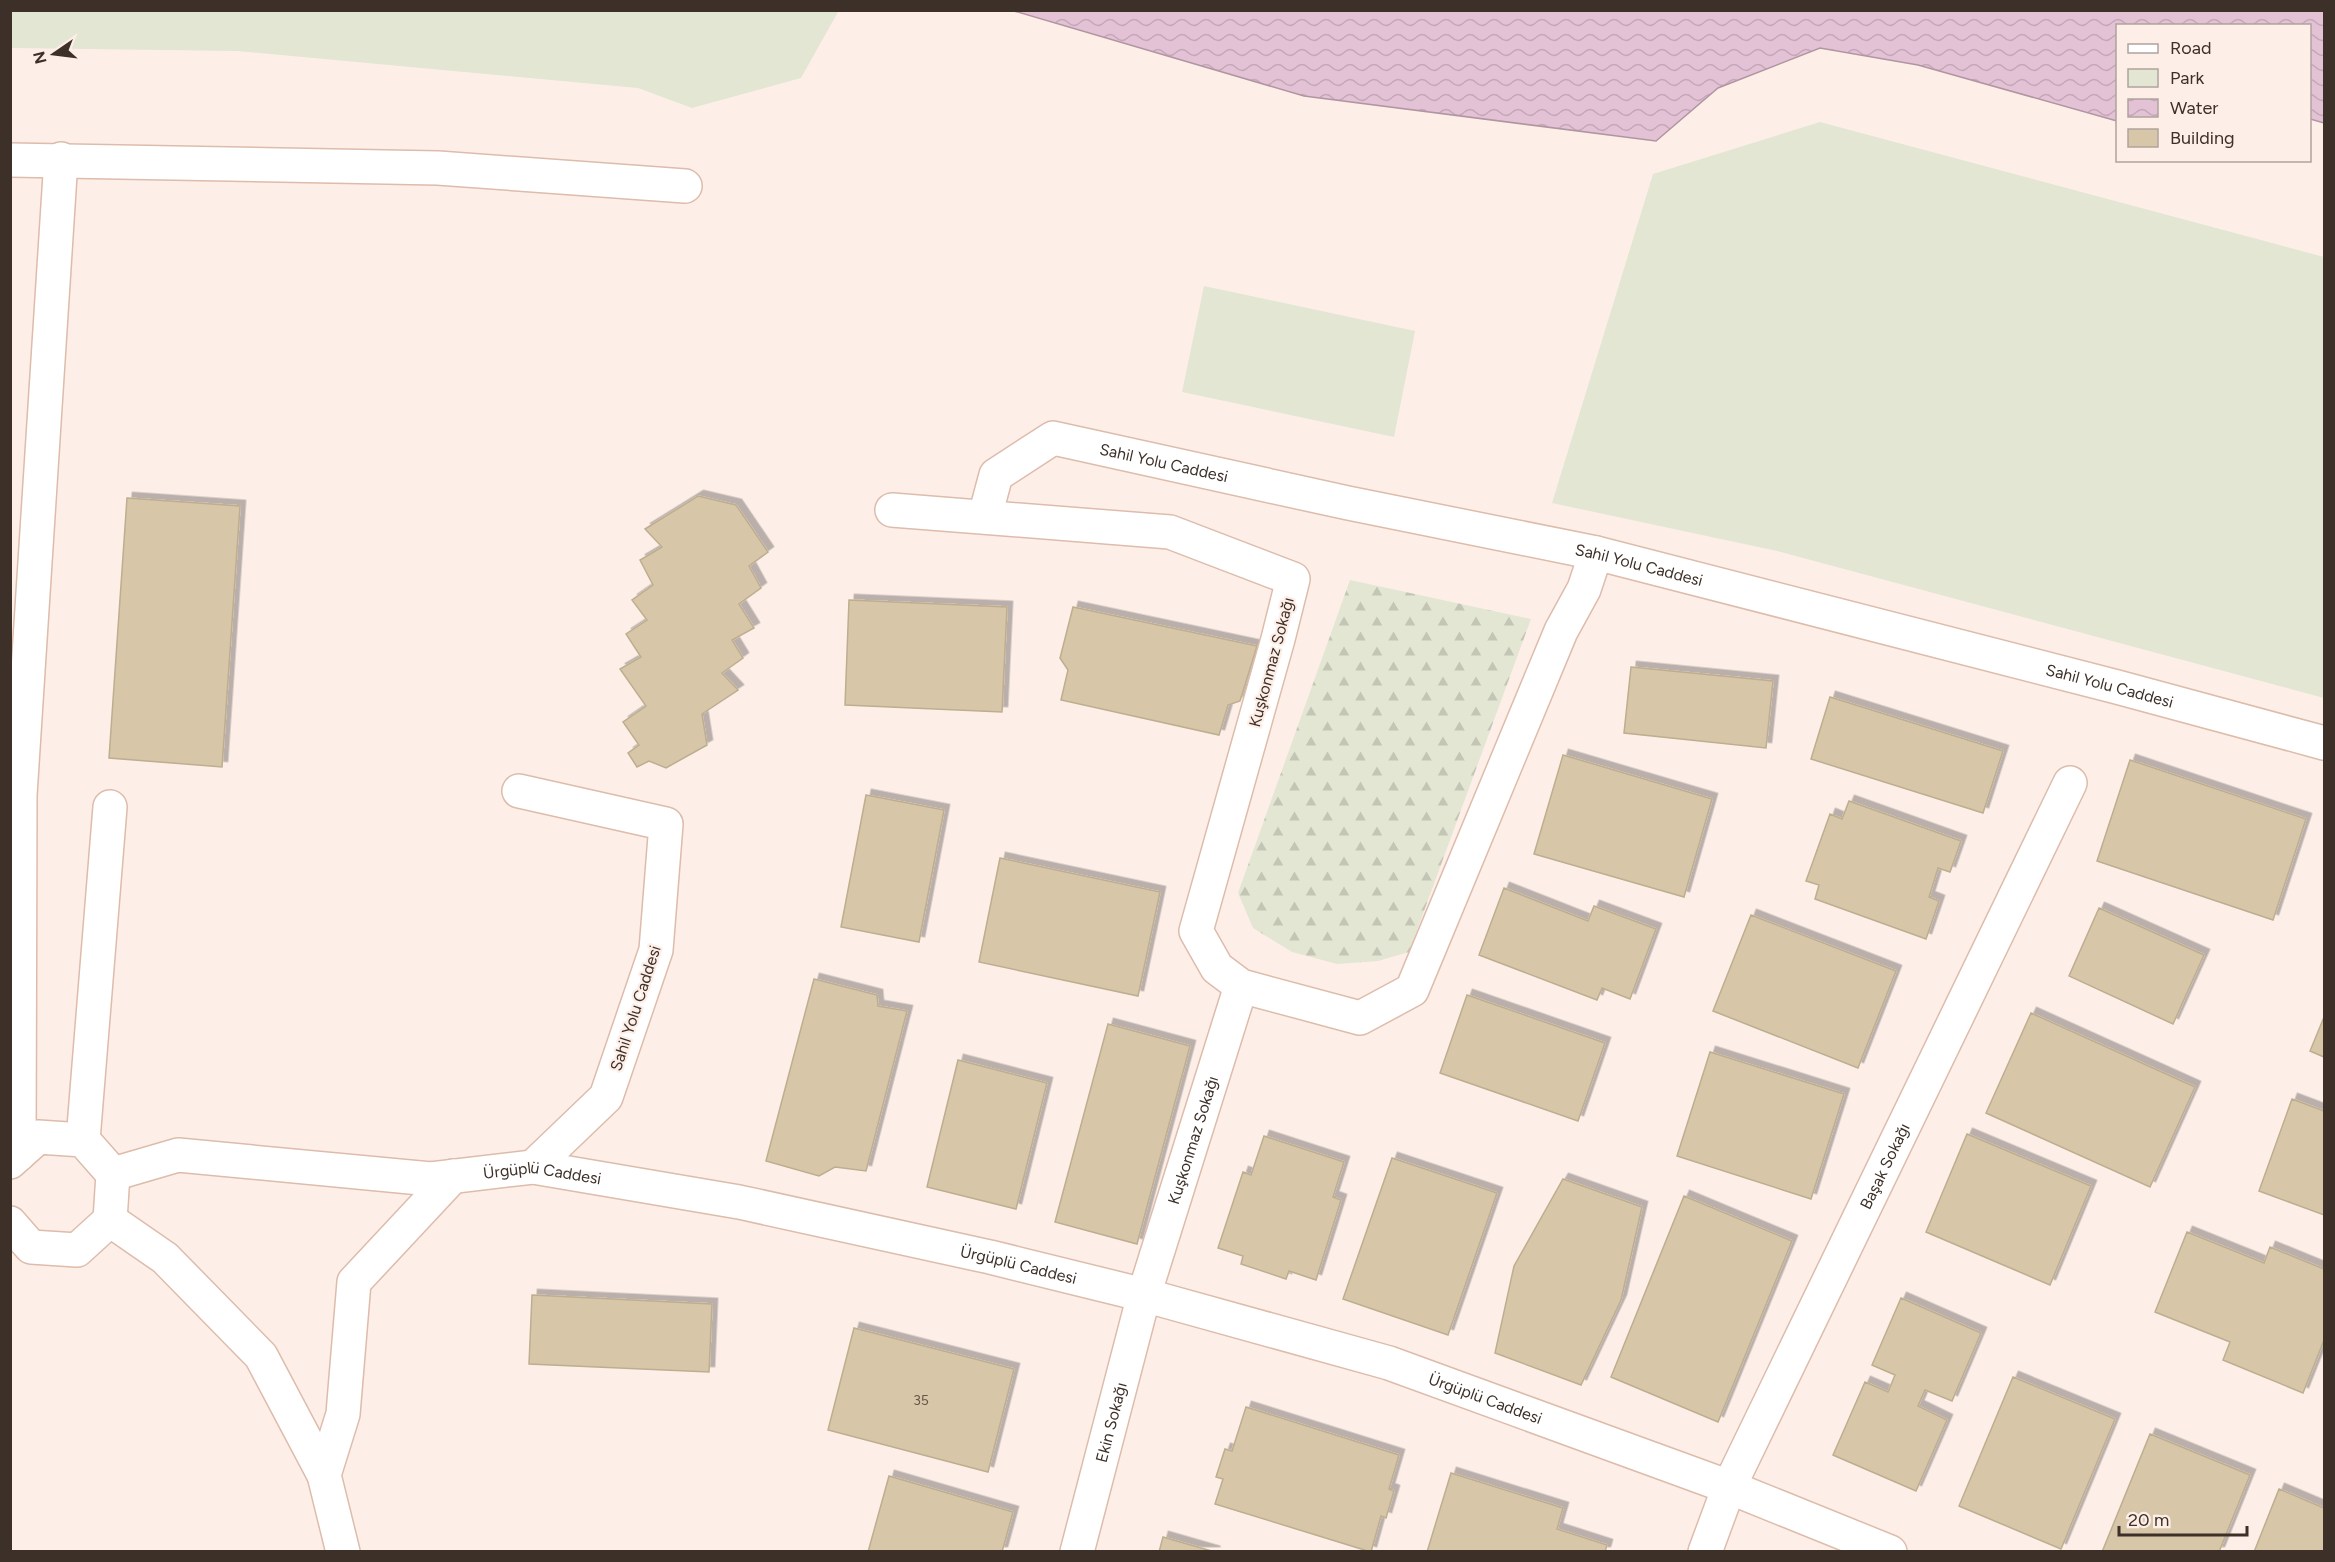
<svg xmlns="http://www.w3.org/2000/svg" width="2335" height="1562" font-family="Figtree,sans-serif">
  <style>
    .green { fill: #e2e6d2 }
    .forest { fill: url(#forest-firs) }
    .water { fill: url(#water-waves); stroke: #b196a2; stroke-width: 1.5 }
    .building { fill: #d7c6a8; stroke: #beae90; stroke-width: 1.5; filter: url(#shadow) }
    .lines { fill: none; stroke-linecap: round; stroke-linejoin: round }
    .minor-casing { stroke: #ddbcab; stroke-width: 36 }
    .minor { stroke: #fff; stroke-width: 33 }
    .labels { text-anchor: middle; stroke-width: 4.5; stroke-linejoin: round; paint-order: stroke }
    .number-label { font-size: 14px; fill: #645649 }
    .street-label { font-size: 16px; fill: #3d3029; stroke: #fdefe8 }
  </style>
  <defs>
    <pattern id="forest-firs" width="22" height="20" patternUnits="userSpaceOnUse" patternTransform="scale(1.5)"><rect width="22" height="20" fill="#e2e6d2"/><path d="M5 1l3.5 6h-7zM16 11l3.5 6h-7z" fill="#c3c6b4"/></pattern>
    <pattern id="water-waves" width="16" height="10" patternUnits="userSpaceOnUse" patternTransform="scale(1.5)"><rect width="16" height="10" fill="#e3c2d6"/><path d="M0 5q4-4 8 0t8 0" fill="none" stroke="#c4a7b8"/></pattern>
    <filter id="shadow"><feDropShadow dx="5.5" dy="-5.5" stdDeviation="0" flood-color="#0004"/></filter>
  </defs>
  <rect width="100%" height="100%" fill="#fdefe8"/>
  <!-- green -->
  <path class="green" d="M 11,10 L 836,10 L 838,12 L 801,78 L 692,108 L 638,88 L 237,51 L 11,48 Z
    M 1820,122 L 2324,257 L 2324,698 L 1777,551 L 1552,503 L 1653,174 Z
    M 1204,286 L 1415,331 L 1394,437 L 1182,392 Z"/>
  <!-- forest -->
  <path class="forest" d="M 1350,580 L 1531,619 L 1409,952 L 1378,961 L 1337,964 L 1292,952 L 1253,928 L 1238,893 Z"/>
  <!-- water -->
  <path class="water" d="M 1014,11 L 2324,11 L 2324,123 L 2310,119 L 2310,26 L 2118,26 L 2117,121 L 1918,65 L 1820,48 L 1718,88 L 1656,141 L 1304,96 Z"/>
  <!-- building -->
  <path class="building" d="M 698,496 L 736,505 L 768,552 L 749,566 L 761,588 L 739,604 L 754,628 L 732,640 L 743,658 L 722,673 L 738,690 L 702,714 L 707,745 L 666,768 L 649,761 L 637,767 L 628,753 L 639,745 L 623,722 L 646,706 L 620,669 L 641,657 L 626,634 L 647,620 L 632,600 L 653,585 L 640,560 L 662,547 L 645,529 Z
    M 127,498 L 240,506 L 222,767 L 109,758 Z
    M 849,600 L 1007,607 L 1002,712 L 845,705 Z
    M 1073,607 L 1257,646 L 1240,701 L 1228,705 L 1219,735 L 1061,700 L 1068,670 L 1060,658 Z
    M 1631,667 L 1773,681 L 1766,748 L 1624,733 Z
    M 1830,697 L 2003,751 L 1983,813 L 1811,759 Z
    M 1563,755 L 1712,799 L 1684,897 L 1534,854 Z
    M 2130,760 L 2306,819 L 2273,920 L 2097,861 Z
    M 866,795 L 944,810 L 919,942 L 841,927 Z
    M 1849,801 L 1961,841 L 1950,872 L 1938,868 L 1929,897 L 1939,901 L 1926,939 L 1815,899 L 1819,885 L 1806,881 L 1830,814 L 1842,819 Z
    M 1000,858 L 1160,892 L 1138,996 L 979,962 Z
    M 1504,888 L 1588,921 L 1594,906 L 1656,929 L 1630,999 L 1602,988 L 1597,1000 L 1479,955 Z
    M 2099,908 L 2204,955 L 2173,1024 L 2069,976 Z
    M 1751,915 L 1896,971 L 1858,1068 L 1713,1011 Z
    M 814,979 L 877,995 L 878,1006 L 907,1011 L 866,1171 L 835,1167 L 819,1176 L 766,1161 Z
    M 1467,995 L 1605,1043 L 1578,1121 L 1440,1073 Z
    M 2031,1013 L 2195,1087 L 2150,1187 L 1986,1113 Z
    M 2324,1017 L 2324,1057 L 2310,1051 Z
    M 1108,1024 L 1190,1046 L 1137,1244 L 1055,1222 Z
    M 1710,1052 L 1844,1094 L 1811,1199 L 1677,1156 Z
    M 958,1060 L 1047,1083 L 1016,1209 L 927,1187 Z
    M 2292,1099 L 2324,1111 L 2324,1215 L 2259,1191 Z
    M 1967,1134 L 2091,1186 L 2050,1285 L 1926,1232 Z
    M 1264,1136 L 1344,1162 L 1333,1197 L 1341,1200 L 1316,1280 L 1289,1271 L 1286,1279 L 1241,1264 L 1243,1256 L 1218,1248 L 1243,1172 L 1251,1175 Z
    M 1392,1158 L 1497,1193 L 1448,1335 L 1343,1299 Z
    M 1563,1179 L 1642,1207 L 1621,1300 L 1581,1385 L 1495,1353 L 1514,1266 Z
    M 1684,1196 L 1792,1241 L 1718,1422 L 1611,1377 Z
    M 2187,1232 L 2264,1263 L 2270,1247 L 2324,1269 L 2324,1340 L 2303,1393 L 2223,1360 L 2230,1342 L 2155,1312 Z
    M 532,1295 L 712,1304 L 709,1372 L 529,1364 Z
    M 1901,1298 L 1981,1333 L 1952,1401 L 1925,1390 L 1918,1406 L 1947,1420 L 1916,1491 L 1833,1455 L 1865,1382 L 1888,1392 L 1895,1375 L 1872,1365 Z
    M 854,1328 L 1014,1369 L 988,1472 L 828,1430 Z
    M 2013,1377 L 2115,1419 L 2061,1549 L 1959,1506 Z
    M 1246,1407 L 1399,1455 L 1389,1489 L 1394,1491 L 1386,1518 L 1381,1516 L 1371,1552 L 1215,1504 L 1223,1479 L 1216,1477 L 1225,1449 L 1232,1451 Z
    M 2150,1434 L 2250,1475 L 2219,1552 L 2102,1552 Z
    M 1451,1473 L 1563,1508 L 1557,1529 L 1607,1545 L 1605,1552 L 1427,1552 Z
    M 889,1476 L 1013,1512 L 1002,1552 L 868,1552 Z
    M 2279,1489 L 2324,1508 L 2324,1552 L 2254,1552 Z
    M 1163,1537 L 1215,1552 L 1159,1552 Z"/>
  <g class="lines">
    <defs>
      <g id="minor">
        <path d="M 10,160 L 438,168 L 685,186"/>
        <path d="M 892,510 L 1170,532 L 1293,579 L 1278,639 L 1196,931 L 1217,968 L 1241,986 L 1360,1018 L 1412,990 L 1561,631 L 1584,589 L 1596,553"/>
        <path id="s1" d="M 985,516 L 996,475 L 1053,438 L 1348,503 L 1596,553 L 2117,687 L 2324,743"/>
        <path d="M 519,791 L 666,824 L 656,950 L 606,1097 L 533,1167"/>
        <path d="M 83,1140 L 110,807"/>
        <path d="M 19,1154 L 20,795 L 61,159"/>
        <path d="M 10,1162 L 38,1137 L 83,1140 L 113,1174 L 110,1220 L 77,1250 L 31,1247 L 10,1223"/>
        <path id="s2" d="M 113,1174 L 178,1155 L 431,1179 L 533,1167 L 739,1202 L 990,1257 L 1144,1295 L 1389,1363 L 1729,1487 L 1890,1552"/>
        <path d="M 110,1220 L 165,1258 L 261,1356 L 324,1475 L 343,1552"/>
        <path d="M 324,1475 L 343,1414 L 354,1282 L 453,1176"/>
        <path id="s3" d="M 1077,1552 L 1144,1295 L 1241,986"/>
        <path id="s4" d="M 1705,1552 L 1729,1487 L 2070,783"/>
      </g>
    </defs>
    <!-- minor casing -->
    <use href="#minor" class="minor-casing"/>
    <!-- minor -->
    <use href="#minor" class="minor"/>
  </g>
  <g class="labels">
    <!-- number labels -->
    <g class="number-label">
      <text x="921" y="1405">35</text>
    </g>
    <!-- street labels -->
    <g class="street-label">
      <text dy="6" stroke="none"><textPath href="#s1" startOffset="224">Sahil Yolu Caddesi</textPath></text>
      <text dy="6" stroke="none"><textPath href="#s1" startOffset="710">Sahil Yolu Caddesi</textPath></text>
      <text transform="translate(1271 662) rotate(-75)" y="6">Kuşkonmaz Sokağı</text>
      <text dy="6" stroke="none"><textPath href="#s1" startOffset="1196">Sahil Yolu Caddesi</textPath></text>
      <text transform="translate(635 1008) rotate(-72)" y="6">Sahil Yolu Caddesi</text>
      <text dy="6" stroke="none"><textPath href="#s3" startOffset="428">Kuşkonmaz Sokağı</textPath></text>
      <text dy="6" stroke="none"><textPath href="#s4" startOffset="426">Başak Sokağı</textPath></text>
      <text dy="6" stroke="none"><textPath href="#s2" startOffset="434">Ürgüplü Caddesi</textPath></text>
      <text dy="6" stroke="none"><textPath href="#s2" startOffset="920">Ürgüplü Caddesi</textPath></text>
      <text dy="6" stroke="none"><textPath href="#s2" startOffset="1406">Ürgüplü Caddesi</textPath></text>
      <text dy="6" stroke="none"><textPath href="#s3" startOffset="134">Ekin Sokağı</textPath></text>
    </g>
  </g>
  <!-- border -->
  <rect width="2335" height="1562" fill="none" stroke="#3d3029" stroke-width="24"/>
  <!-- legend -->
  <rect x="2116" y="24" width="195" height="138" fill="#fdefe8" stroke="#b0a39c" stroke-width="1.5"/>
  <rect x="2128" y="44" width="30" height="9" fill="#ffffff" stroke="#b0a39c" stroke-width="1.5"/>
  <text x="2170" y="54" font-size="18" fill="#3d3029">Road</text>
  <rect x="2128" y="69" width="30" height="18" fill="#e2e6d2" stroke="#b0a39c" stroke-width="1.5"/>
  <text x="2170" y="84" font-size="18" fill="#3d3029">Park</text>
  <rect x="2128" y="99" width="30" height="18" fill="url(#water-waves)" stroke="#b0a39c" stroke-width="1.5"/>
  <text x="2170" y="114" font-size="18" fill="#3d3029">Water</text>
  <rect x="2128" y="129" width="30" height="18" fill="#d7c6a8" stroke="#b0a39c" stroke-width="1.5"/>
  <text x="2170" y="144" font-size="18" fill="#3d3029">Building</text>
  <!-- north arrow -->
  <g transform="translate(54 54) rotate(256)" stroke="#fdefe8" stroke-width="4.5" paint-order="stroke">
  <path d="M0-4.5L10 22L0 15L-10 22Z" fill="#3d3029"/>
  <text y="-9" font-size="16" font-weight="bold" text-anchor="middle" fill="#3d3029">N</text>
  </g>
  <!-- scale -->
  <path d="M2119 1526v9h128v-9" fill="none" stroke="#3d3029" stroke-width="3"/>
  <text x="2128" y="1526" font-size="18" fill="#3d3029" stroke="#fdefe8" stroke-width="4.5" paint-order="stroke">20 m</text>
</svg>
